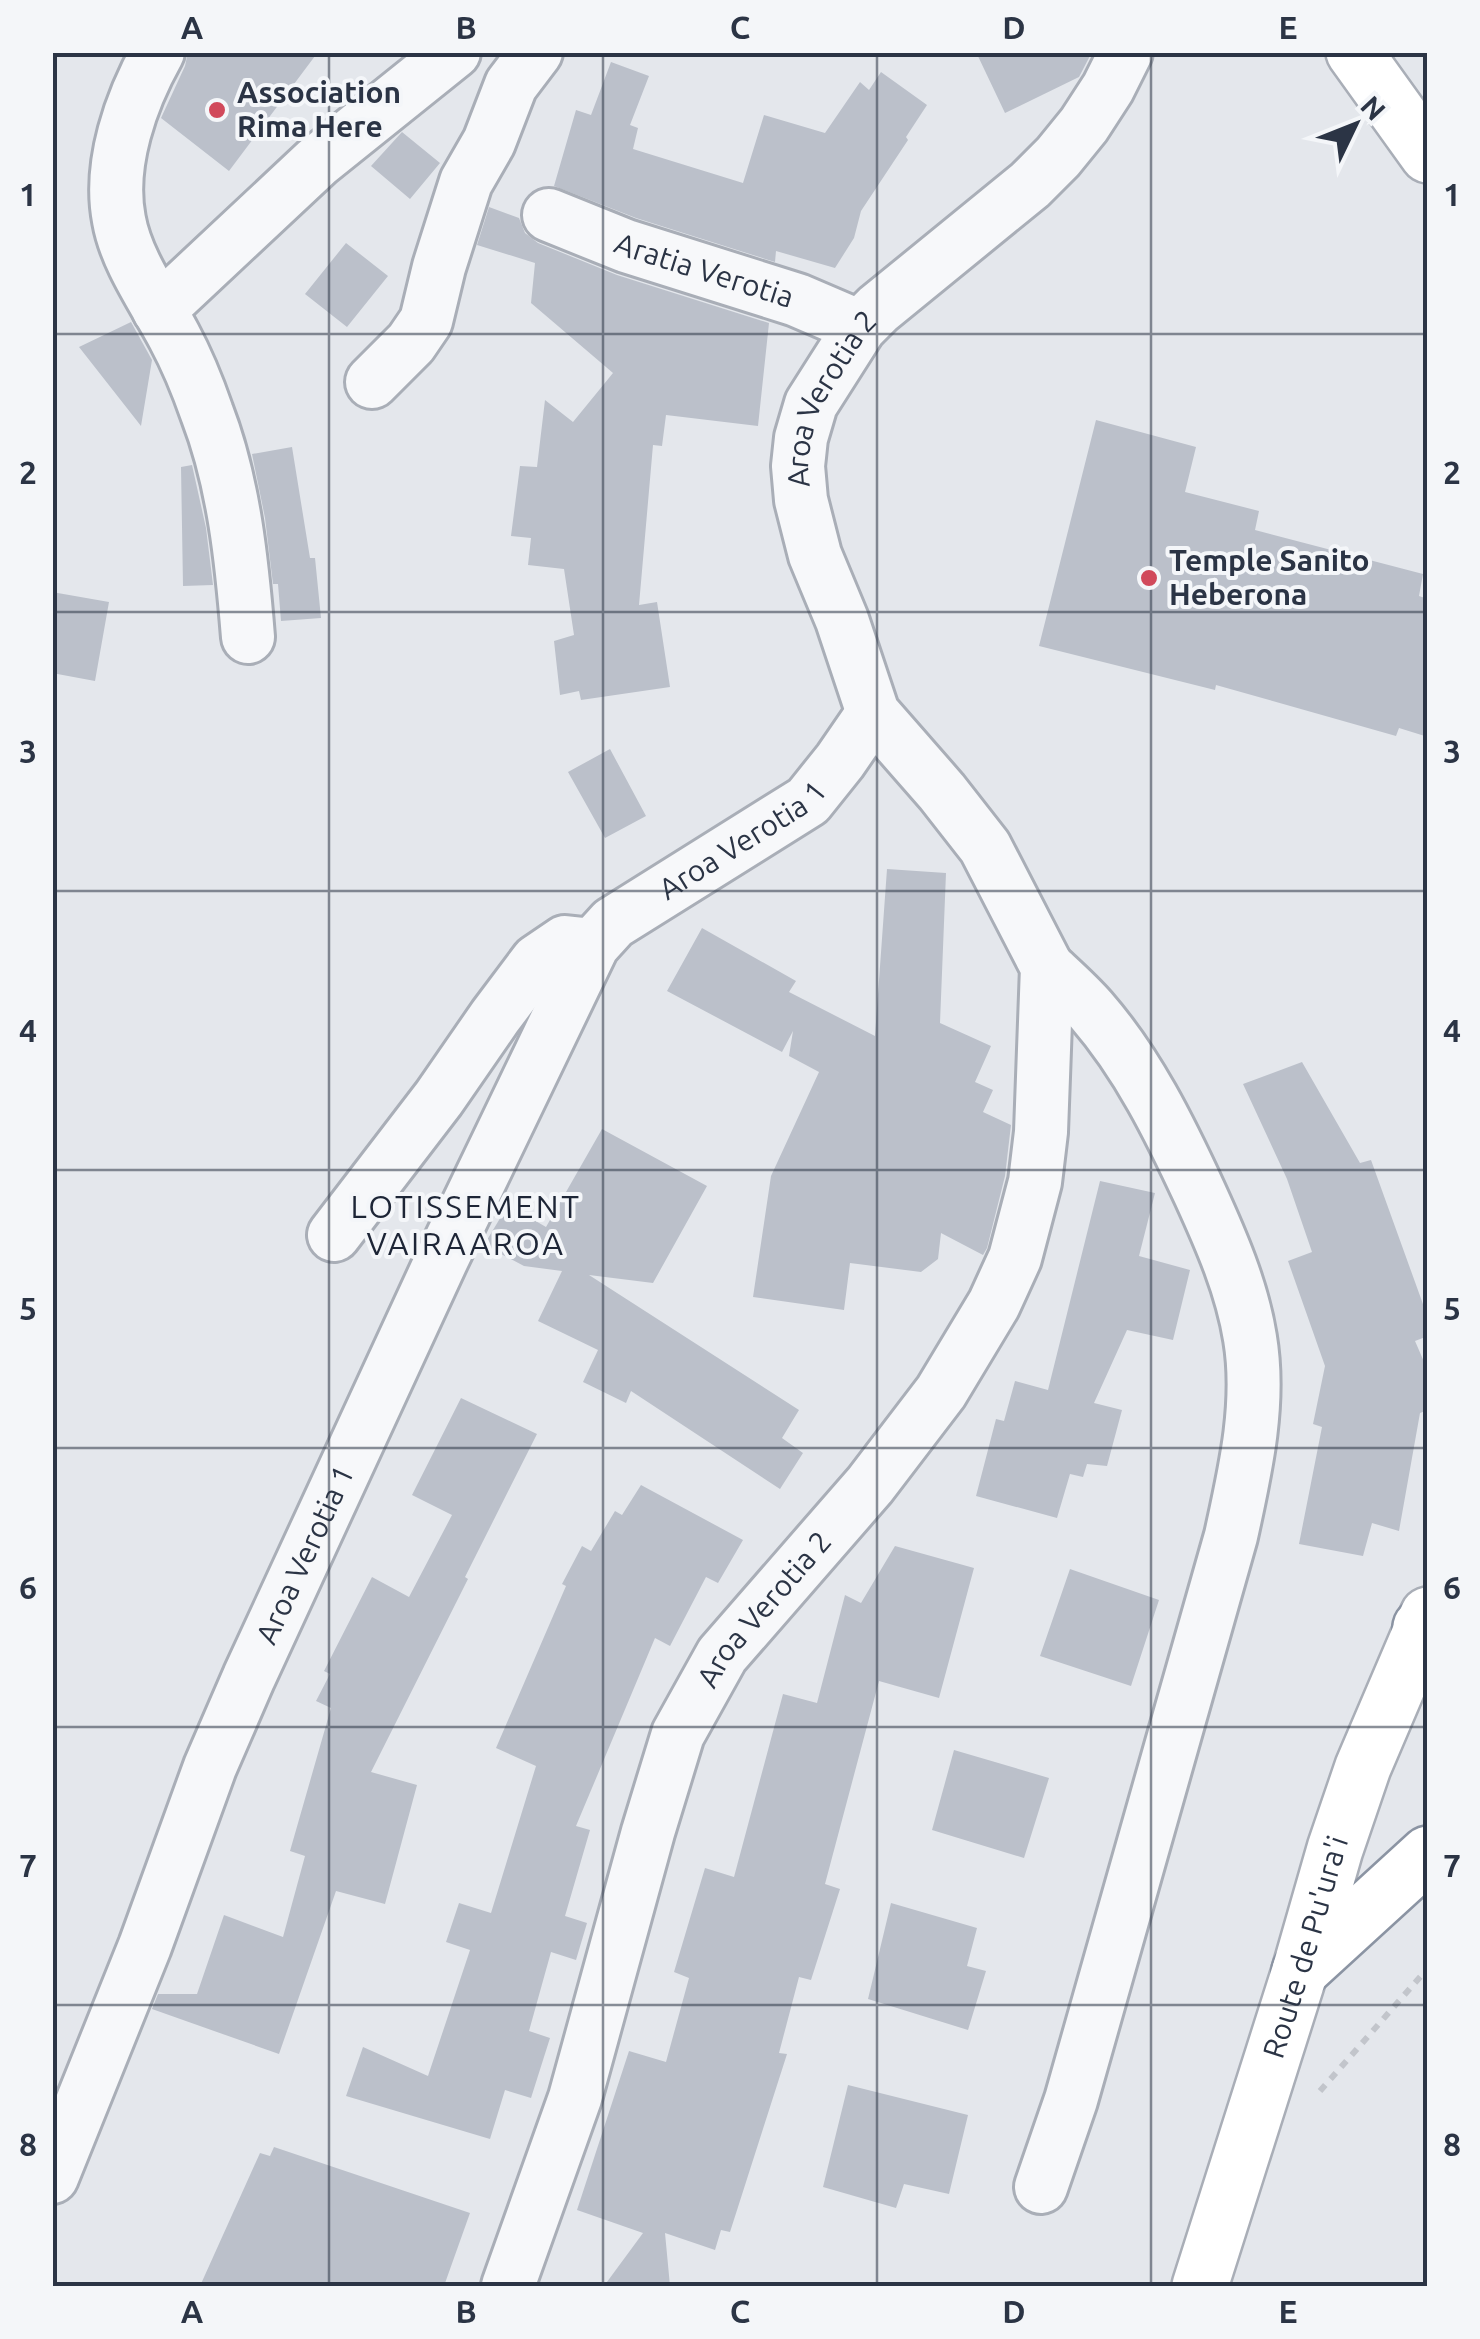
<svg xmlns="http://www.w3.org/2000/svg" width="1480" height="2339" font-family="Ubuntu,sans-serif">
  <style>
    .building { fill: #bbc0ca }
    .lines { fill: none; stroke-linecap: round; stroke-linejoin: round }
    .street-casing { stroke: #a9aeb7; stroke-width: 58 }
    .secondary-casing { stroke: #a9aeb7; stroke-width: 60 }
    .highway-casing { stroke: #8b94a3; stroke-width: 60 }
    .path { stroke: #c2c5cb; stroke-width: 6; stroke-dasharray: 8 8; stroke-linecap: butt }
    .street { stroke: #f7f8fa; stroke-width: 52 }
    .secondary { stroke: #fff; stroke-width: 55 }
    .highway { stroke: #fff; stroke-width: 55 }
    .grid { fill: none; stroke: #2b3445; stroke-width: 2.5; stroke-opacity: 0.55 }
    .poi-dot { fill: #d1495b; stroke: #f4f6f9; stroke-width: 4 }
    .labels { text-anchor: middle; stroke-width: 8; stroke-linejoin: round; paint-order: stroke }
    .poi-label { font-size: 30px; font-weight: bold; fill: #2b3445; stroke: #f4f6f9; text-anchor: start }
    .street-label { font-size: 30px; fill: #2b3445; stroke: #f4f6f9 }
    .neighbourhood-label { font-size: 32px; letter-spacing: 2.5px; fill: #1d2536; stroke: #f4f6f9 }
    .neatline { fill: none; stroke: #2b3445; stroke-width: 4 }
    .grid-label { font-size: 32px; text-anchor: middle; font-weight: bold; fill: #2b3445 }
  </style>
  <rect width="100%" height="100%" fill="#e4e7ec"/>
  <!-- building -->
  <path class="building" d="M 188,52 L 318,52 L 229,171 L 161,118 L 185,66 Z
    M 976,52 L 1092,52 L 1079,77 L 1005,113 Z
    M 611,62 L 649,76 L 630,125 L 638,128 L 633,149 L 743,183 L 764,115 L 825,133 L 860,82 L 869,90 L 881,72 L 927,105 L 906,137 L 908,140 L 861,211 L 854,238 L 835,268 L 776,251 L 775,262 L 636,218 L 554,186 L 576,110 L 591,115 Z
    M 402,132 L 440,163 L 410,199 L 371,166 Z
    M 489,207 L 519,218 L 525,233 L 538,243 L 617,275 L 769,323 L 758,426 L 666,415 L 662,446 L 653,445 L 639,605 L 657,602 L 670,687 L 581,700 L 579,691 L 560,695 L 554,641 L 574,635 L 564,569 L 528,565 L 531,538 L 511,536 L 520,466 L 537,467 L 545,400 L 573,422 L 613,373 L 531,303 L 535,263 L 477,245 Z
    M 346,243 L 388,276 L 347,327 L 305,294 Z
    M 131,322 L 152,360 L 141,426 L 79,347 Z
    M 1096,420 L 1196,447 L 1185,492 L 1259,511 L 1255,530 L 1423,574 L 1419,596 L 1428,599 L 1428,737 L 1399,728 L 1396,736 L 1216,685 L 1215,690 L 1039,646 Z
    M 292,447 L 310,558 L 315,558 L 321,618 L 281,621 L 278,584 L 273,584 L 265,518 L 252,454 Z
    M 192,465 L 206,528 L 213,585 L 183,586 L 181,467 Z
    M 52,592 L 109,602 L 95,681 L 52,673 Z
    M 610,749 L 646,816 L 605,838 L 568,772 Z
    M 887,869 L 946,873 L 940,1023 L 991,1046 L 975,1082 L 993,1090 L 983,1112 L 1011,1125 L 1005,1176 L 987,1248 L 983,1255 L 941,1233 L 938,1259 L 921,1272 L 850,1263 L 844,1310 L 753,1297 L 771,1176 L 819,1072 L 789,1056 L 793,1031 L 782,1052 L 667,991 L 702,928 L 796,981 L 789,992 L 875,1036 Z
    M 1302,1062 L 1360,1163 L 1371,1160 L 1428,1318 L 1428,1336 L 1415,1341 L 1428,1371 L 1428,1410 L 1420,1413 L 1399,1531 L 1372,1523 L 1363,1556 L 1299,1544 L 1322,1427 L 1313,1424 L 1325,1366 L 1288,1261 L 1312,1252 L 1287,1179 L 1243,1084 Z
    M 602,1129 L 707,1186 L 653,1283 L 589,1275 L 799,1410 L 782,1438 L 803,1453 L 780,1489 L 631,1391 L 626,1403 L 583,1382 L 598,1350 L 538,1321 L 562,1271 L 524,1266 L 484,1245 L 508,1205 L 546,1227 Z
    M 1100,1181 L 1155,1193 L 1139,1256 L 1190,1270 L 1173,1340 L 1127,1330 L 1094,1403 L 1122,1410 L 1107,1466 L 1087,1464 L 1083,1477 L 1070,1474 L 1057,1518 L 976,1496 L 996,1419 L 1004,1421 L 1015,1381 L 1048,1390 Z
    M 461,1398 L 537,1434 L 465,1577 L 468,1579 L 371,1772 L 417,1785 L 385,1904 L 336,1891 L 279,2054 L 152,2009 L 158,1994 L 197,1994 L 224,1915 L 283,1937 L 305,1856 L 290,1851 L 331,1708 L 316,1701 L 330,1674 L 324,1671 L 372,1577 L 409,1597 L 452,1515 L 412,1495 Z
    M 641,1485 L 743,1540 L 718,1583 L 706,1577 L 670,1646 L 655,1638 L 576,1826 L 590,1830 L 565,1916 L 587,1923 L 576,1960 L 551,1952 L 529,2031 L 550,2038 L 531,2098 L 505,2090 L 490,2139 L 346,2096 L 363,2047 L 428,2076 L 470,1950 L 446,1942 L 459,1903 L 491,1913 L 536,1766 L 496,1748 L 566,1586 L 562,1584 L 582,1546 L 591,1551 L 615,1511 L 622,1515 Z
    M 895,1546 L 974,1568 L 939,1698 L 879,1681 L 825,1884 L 840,1889 L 811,1980 L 799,1977 L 779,2053 L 787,2054 L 730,2232 L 721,2230 L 715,2250 L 665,2233 L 670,2286 L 604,2286 L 643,2233 L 577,2210 L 629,2051 L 666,2062 L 689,1978 L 674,1972 L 705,1868 L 734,1877 L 783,1694 L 817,1703 L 845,1595 L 861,1603 Z
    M 1070,1569 L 1159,1600 L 1131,1686 L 1040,1656 Z
    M 954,1750 L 1049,1778 L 1024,1858 L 932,1830 Z
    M 891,1903 L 977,1928 L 967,1966 L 986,1971 L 968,2030 L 868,1999 Z
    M 848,2085 L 968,2115 L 949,2194 L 904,2184 L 896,2208 L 823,2187 Z
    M 274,2147 L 470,2213 L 444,2286 L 200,2286 L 260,2153 L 270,2156 Z"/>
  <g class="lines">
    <defs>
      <g id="street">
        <path d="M 158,52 C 131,100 108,164 119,220 C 126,260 155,300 174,336 C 187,360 198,387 207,413 C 234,483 242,562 248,637"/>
        <path id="s1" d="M 549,215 L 626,246 L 797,300 L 860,327"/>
        <path d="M 159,310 L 317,162 L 454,52"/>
        <path d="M 372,382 L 411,343 L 426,321 L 439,267 L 466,182 L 489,142 L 511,85 L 536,52"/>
        <path d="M 334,1235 L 439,1098 L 495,1017 L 537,961 L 565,942 L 593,945"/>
        <path id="s2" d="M 52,2177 L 145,1946 L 210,1767 L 249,1677 L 441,1261 L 593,945 L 613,923 L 808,801 L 840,761 L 873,713"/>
        <path d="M 1041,2187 L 1071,2100 L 1231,1536 C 1245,1472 1261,1404 1250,1338 C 1242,1288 1221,1240 1200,1194 C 1170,1129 1138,1064 1091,1010 C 1078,995 1062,981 1047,967"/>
        <path id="s3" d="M 508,2286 L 575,2098 L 648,1832 L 678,1734 L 722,1655 L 870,1485 L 941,1392 L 994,1304 L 1015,1258 L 1035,1182 L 1041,1132 L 1047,967 L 985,847 L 942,792 L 873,713 L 842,620 L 815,555 L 801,500 L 798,466 L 801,438 L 811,404 L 860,327 L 878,309 L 1030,185 L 1058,157 L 1084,125 L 1108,88 L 1126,52"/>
      </g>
      <g id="secondary">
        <path d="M 1354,52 L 1428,155"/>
        <path id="s4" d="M 1200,2286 L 1300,1971 L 1335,1849 L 1363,1767 L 1428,1615"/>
      </g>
      <path id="highway" d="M 1421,1627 L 1428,1663
        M 1300,1971 L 1428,1854"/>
    </defs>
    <!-- street casing -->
    <use href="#street" class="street-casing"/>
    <!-- secondary casing -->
    <use href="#secondary" class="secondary-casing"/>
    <!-- highway casing -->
    <use href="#highway" class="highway-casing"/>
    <!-- path -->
    <path class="path" d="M 1320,2091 L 1428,1968"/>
    <!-- street -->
    <use href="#street" class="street"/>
    <!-- secondary -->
    <use href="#secondary" class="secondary"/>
    <!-- highway -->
    <use href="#highway" class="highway"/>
  </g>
  <!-- grid -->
  <path class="grid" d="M 329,52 L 329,2286M 603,52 L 603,2286M 877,52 L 877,2286M 1151,52 L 1151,2286M 52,334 L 1428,334M 52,612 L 1428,612M 52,891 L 1428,891M 52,1170 L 1428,1170M 52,1448 L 1428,1448M 52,1727 L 1428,1727M 52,2005 L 1428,2005"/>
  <!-- markers -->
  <g class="poi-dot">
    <circle cx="217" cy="110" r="10"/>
    <circle cx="1149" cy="578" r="10"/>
  </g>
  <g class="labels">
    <!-- poi labels -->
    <g class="poi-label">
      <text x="237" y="103">Association<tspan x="237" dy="34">Rima Here</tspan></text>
      <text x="1169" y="571">Temple Sanito<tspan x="1169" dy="34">Heberona</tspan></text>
    </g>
    <!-- street labels -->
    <g class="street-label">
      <text dy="10" stroke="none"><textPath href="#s1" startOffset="165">Aratia Verotia</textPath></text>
      <text dy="10" stroke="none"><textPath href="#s3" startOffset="2102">Aroa Verotia 2</textPath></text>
      <text dy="10" stroke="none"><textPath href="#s2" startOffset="1530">Aroa Verotia 1</textPath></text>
      <text dy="10" stroke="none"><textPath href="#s2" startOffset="672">Aroa Verotia 1</textPath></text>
      <text dy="10" stroke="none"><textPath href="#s3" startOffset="730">Aroa Verotia 2</textPath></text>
      <text dy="10" stroke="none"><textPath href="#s4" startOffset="355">Route de Pu'ura'i</textPath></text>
    </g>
    <!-- neighbourhood labels -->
    <g class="neighbourhood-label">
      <text x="466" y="1218">LOTISSEMENT<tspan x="466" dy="37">VAIRAAROA</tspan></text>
    </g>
  </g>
  <!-- border -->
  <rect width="1480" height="2339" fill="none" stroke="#f4f6f9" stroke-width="110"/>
  <!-- north arrow -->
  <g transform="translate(1355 125) rotate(47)" stroke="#f4f6f9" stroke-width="8" paint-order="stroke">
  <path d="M0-8L18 38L0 25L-18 38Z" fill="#2b3445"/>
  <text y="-15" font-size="28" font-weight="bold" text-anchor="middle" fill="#2b3445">N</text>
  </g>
  <rect x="55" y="55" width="1370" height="2229" class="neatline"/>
  <g class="grid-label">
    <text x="192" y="39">A</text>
    <text x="466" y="39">B</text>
    <text x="740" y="39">C</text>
    <text x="1014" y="39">D</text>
    <text x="1288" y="39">E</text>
    <text x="28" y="206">1</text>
    <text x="1452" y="206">1</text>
    <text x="28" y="484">2</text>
    <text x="1452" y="484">2</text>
    <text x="28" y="763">3</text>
    <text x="1452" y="763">3</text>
    <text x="28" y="1042">4</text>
    <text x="1452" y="1042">4</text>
    <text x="28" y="1320">5</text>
    <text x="1452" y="1320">5</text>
    <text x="28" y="1599">6</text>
    <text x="1452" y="1599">6</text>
    <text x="28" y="1877">7</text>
    <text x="1452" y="1877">7</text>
    <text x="28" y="2156">8</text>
    <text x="1452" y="2156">8</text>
    <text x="192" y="2323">A</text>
    <text x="466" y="2323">B</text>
    <text x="740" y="2323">C</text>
    <text x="1014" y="2323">D</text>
    <text x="1288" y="2323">E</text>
  </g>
</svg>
